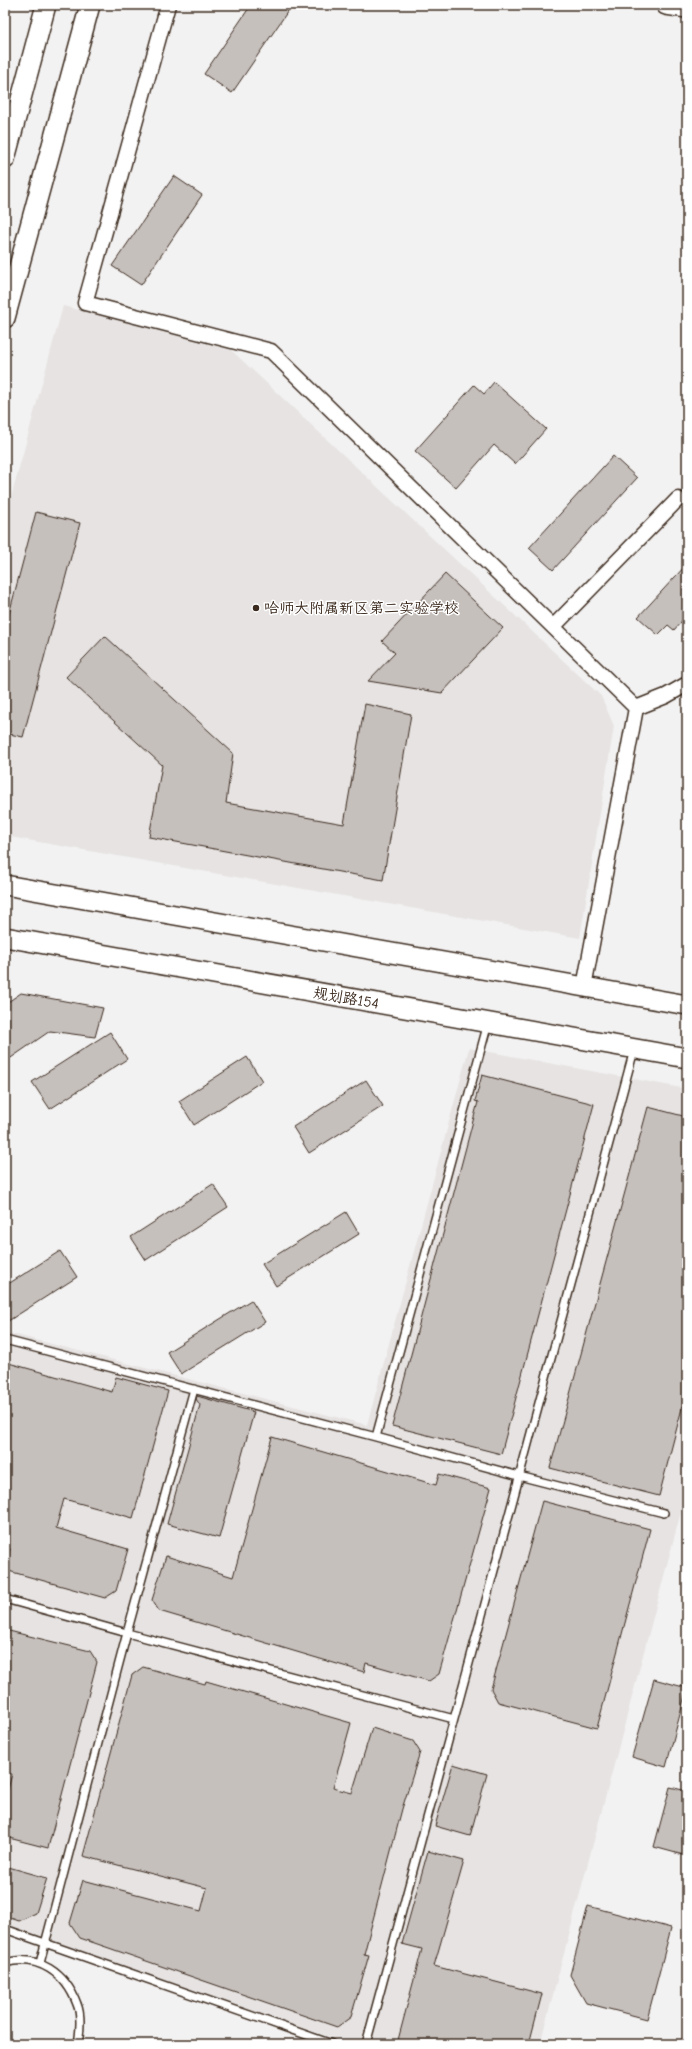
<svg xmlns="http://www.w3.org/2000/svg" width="692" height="2049" font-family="'Comic Neue','LXGW WenKai TC',sans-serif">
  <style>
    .built { fill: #e6e3e2 }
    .building { fill: #c6c0bd; stroke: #3b2a1e }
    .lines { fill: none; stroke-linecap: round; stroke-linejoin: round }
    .lane-casing { stroke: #3b2a1e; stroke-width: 10 }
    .street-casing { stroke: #3b2a1e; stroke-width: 17 }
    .secondary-casing { stroke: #3b2a1e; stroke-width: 22 }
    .lane { stroke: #fff; stroke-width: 7 }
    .street { stroke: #fff; stroke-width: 14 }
    .secondary { stroke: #fff; stroke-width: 19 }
    .poi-dot { fill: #3b2a1e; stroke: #fff; stroke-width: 1.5 }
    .labels { text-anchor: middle; stroke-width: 3; stroke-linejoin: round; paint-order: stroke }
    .poi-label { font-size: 15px; fill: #3b2a1e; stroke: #fff; text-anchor: start }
    .street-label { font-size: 15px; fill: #3b2a1e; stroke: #fff }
  </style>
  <rect width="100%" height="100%" fill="#f3f2f2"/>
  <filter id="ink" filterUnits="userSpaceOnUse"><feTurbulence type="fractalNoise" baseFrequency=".025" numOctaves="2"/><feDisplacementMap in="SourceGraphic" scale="8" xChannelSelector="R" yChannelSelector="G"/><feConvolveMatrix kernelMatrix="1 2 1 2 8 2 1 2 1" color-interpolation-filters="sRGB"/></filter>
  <g filter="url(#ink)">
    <!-- built -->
    <path class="built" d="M 63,306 L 231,350 L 601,696 L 614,726 L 580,938 L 5,836 L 5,520 Z
      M 469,1048 L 687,1089 L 687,1489 L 540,2044 L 353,2044 L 5,1934 L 5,1332 L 367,1425 Z"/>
    <!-- building -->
    <path class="building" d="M 251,5 L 292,5 L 232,93 L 204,74 Z
      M 174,176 L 202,195 L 141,285 L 112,266 Z
      M 494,382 L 546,429 L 515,464 L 494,445 L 456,488 L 415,451 L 474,385 L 484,394 Z
      M 613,456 L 637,478 L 553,570 L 529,548 Z
      M 36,512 L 80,523 L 23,737 L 5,733 L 5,629 Z
      M 687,564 L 687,615 L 674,630 L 668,625 L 658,635 L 638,617 Z
      M 445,574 L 503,628 L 442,693 L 368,681 L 395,653 L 382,641 Z
      M 105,636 L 233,753 L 226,803 L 344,824 L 365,704 L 411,714 L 383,880 L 149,837 L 162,765 L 66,677 Z
      M 21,993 L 103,1008 L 95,1037 L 50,1031 L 5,1062 L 5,1004 Z
      M 110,1032 L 127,1059 L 50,1109 L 32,1082 Z
      M 247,1057 L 262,1081 L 194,1125 L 179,1101 Z
      M 482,1075 L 594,1104 L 501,1454 L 392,1426 L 478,1102 L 475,1101 Z
      M 366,1080 L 383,1106 L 309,1153 L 293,1127 Z
      M 648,1107 L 687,1117 L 687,1389 L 659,1496 L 550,1468 Z
      M 213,1184 L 228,1207 L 146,1260 L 131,1237 Z
      M 346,1212 L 359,1234 L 276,1286 L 262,1264 Z
      M 60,1251 L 77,1277 L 5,1323 L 5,1286 Z
      M 251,1300 L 265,1322 L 181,1374 L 167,1352 Z
      M 5,1362 L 112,1392 L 116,1377 L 168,1391 L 133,1518 L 64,1499 L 56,1528 L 128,1549 L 116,1591 L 105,1598 L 5,1570 L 10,1549 L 5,1548 Z
      M 197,1396 L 254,1412 L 219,1538 L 167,1524 L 200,1405 L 196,1399 Z
      M 272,1437 L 436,1485 L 439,1474 L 491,1488 L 439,1674 L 429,1681 L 366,1663 L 364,1672 L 159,1611 L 152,1600 L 166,1556 L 233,1577 Z
      M 542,1501 L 650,1529 L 597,1728 L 498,1702 L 491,1689 Z
      M 5,1630 L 90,1651 L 97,1662 L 48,1848 L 5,1837 L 5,1800 L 12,1774 L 5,1773 Z
      M 143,1667 L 205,1684 L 206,1681 L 351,1723 L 333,1788 L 352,1793 L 372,1728 L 413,1741 L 420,1752 L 402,1809 L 364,1954 L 369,1955 L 351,2017 L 337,2027 L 80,1938 L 70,1923 L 83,1880 L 201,1911 L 207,1888 L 83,1856 L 132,1675 Z
      M 654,1679 L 687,1688 L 666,1767 L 632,1757 Z
      M 453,1764 L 487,1774 L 470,1836 L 435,1826 Z
      M 670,1787 L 687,1791 L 687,1856 L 654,1847 Z
      M 428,1851 L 464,1861 L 434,1966 L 542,1994 L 529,2044 L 397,2044 L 422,1949 L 402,1944 Z
      M 5,1866 L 47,1878 L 36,1913 L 19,1921 L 5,1916 Z
      M 588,1906 L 671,1928 L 647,2019 L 586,2003 L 570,1975 Z"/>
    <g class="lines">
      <defs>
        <path id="lane" d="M 488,1023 L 376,1437 L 519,1476 L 664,1513
          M 5,1340 L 376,1437
          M 5,1599 L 127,1633 L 194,1389
          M 5,1929 L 332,2044
          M 5,1963 C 38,1953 66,1974 77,2004 C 82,2016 80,2032 78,2044
          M 40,1963 L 127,1633 L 454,1719 L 634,1050
          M 366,2044 L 454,1719"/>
        <path id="street" d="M 168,5 L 85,303 L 271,351 L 636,708 L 584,987
          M 553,627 L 678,499
          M 636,708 L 666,696 L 687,684"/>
        <path id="secondary" d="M 666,5 L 687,8
          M 5,159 L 46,5
          M 5,318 L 90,5
          M 5,885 L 687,1005
          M 5,937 L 687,1058"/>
      </defs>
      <!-- lane casing -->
      <use href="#lane" class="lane-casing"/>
      <!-- street casing -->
      <use href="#street" class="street-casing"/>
      <!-- secondary casing -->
      <use href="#secondary" class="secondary-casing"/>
      <!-- lane -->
      <use href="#lane" class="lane"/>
      <!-- street -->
      <use href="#street" class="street"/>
      <!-- secondary -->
      <use href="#secondary" class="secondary"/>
    </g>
  </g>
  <!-- markers -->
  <circle class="poi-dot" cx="256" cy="608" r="4"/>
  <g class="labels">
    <!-- poi labels -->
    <g class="poi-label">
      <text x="264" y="613">哈师大附属新区第二实验学校</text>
    </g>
    <!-- street labels -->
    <g class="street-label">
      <text transform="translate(346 998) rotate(10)" y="5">规划路154</text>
    </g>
  </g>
  <!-- margin -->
  <rect width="692" height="2049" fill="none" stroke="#fff" stroke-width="20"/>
  <rect x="10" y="10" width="672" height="2029" fill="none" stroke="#3b2a1e" stroke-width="1.5" filter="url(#ink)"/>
</svg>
